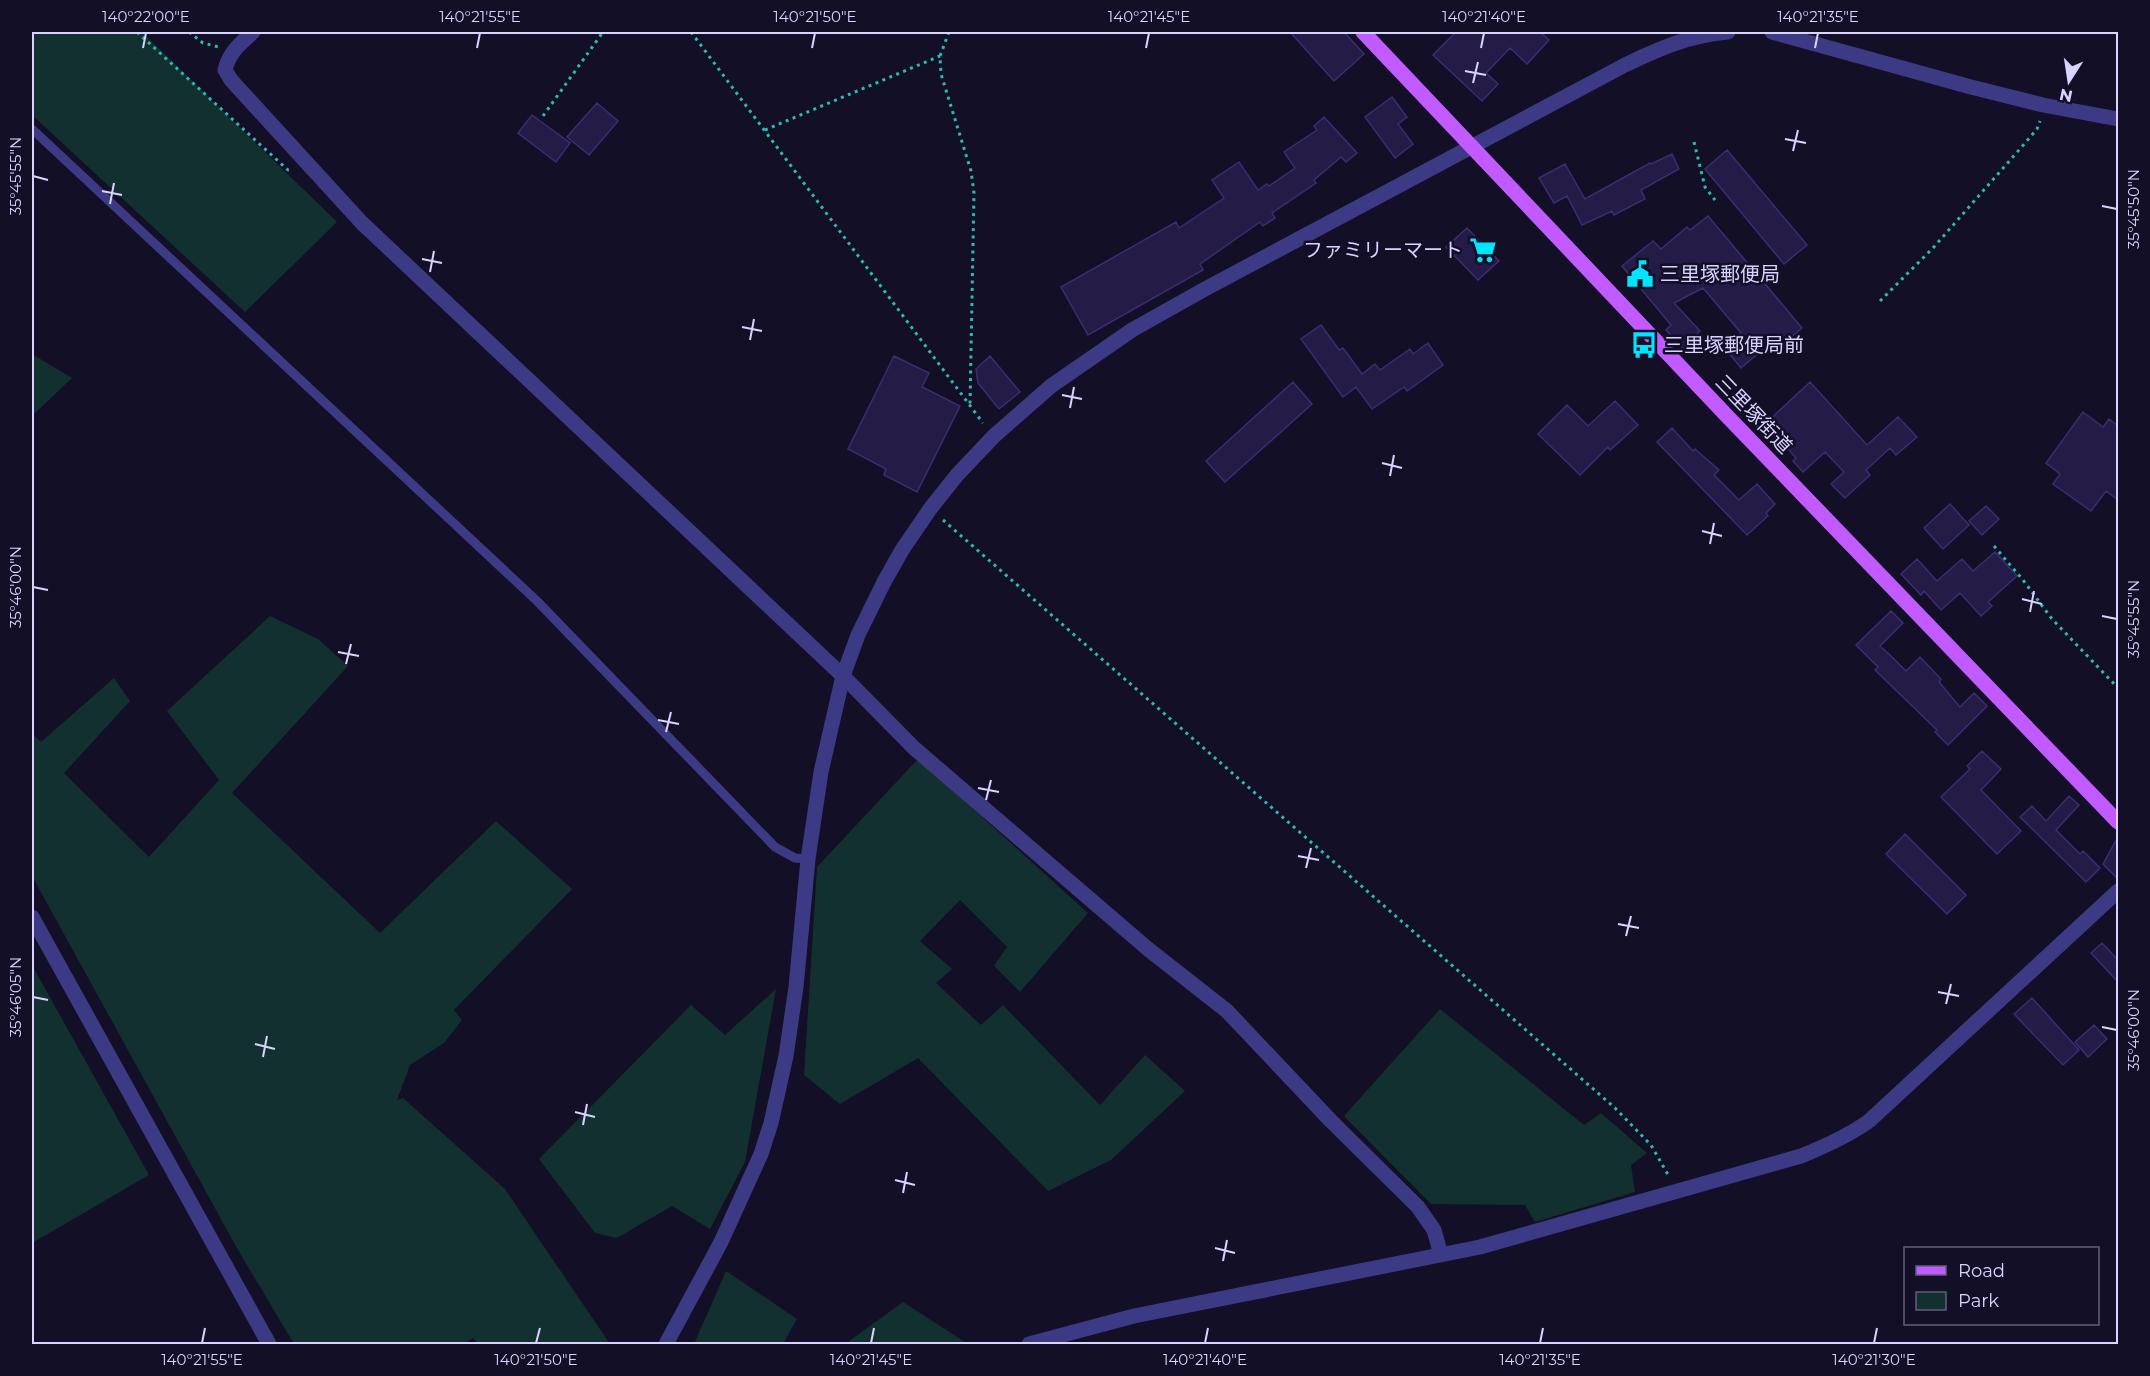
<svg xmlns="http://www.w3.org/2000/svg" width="2150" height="1376" font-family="Montserrat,'Noto Sans JP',sans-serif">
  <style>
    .green { fill: #12302f }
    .building { fill: #241b47; stroke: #3b2d73; stroke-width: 1.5 }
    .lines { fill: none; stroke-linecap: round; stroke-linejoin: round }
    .path { stroke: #2fb8b0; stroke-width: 3; stroke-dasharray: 3 4.5; stroke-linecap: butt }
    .service { stroke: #3d3a85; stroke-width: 9 }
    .minor { stroke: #3d3a85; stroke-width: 15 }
    .tertiary { stroke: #3d3a85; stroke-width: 15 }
    .primary { stroke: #c25bff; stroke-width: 15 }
    .ticks { fill: none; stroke: #d9d4ff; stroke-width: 2 }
    .labels { text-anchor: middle; stroke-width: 5; stroke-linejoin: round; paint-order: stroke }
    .poi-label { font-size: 20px; fill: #d9d4ff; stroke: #130f26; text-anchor: start }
    .street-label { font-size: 20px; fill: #d9d4ff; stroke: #130f26 }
    .neatline { fill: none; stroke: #d9d4ff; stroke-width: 2 }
    .ticks-label { font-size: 15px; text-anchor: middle; fill: #d9d4ff }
  </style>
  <rect width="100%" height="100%" fill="#130f26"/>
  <!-- green -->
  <path class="green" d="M 32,32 L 142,32 L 337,222 L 245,312 L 32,115 Z
    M 32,354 L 72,378 L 32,416 Z
    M 270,616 L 318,639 L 348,666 L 232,793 L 380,933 L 496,821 L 572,889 L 454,1010 L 462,1020 L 444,1043 L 410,1065 L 397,1100 L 403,1098 L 505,1189 L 610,1344 L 478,1344 L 473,1338 L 464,1344 L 294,1344 L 238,1250 L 32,876 L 32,734 L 41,742 L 114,678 L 130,701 L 64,773 L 149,857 L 219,780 L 167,711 Z
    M 918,759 L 1088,913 L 1020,992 L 994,966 L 1007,947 L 960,900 L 920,941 L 952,969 L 936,983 L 981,1025 L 1003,1005 L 1100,1105 L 1145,1055 L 1185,1091 L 1111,1160 L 1048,1191 L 918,1058 L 840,1104 L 804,1075 L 817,867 Z
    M 32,965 L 149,1175 L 32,1243 Z
    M 776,989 L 745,1162 L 710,1229 L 672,1206 L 617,1238 L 595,1233 L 539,1159 L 691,1005 L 725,1035 Z
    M 1440,1009 L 1584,1125 L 1601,1113 L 1647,1153 L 1631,1165 L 1635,1192 L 1535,1222 L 1525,1205 L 1431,1204 L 1344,1116 Z
    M 726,1271 L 797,1319 L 783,1344 L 694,1344 Z
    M 903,1302 L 968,1344 L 845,1344 Z"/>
  <!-- building -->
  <path class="building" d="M 1290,32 L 1344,32 L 1364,54 L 1334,81 Z
    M 1456,32 L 1540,32 L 1549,40 L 1527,64 L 1510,48 L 1486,73 L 1498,84 L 1482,101 L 1433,55 Z
    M 1392,97 L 1407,117 L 1398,124 L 1413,144 L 1395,158 L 1365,117 Z
    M 597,103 L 618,121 L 589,155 L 567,137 Z
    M 532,115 L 570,143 L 556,162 L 518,133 Z
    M 1324,117 L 1357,153 L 1346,162 L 1341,157 L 1314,180 L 1316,183 L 1272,213 L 1275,218 L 1263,226 L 1260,222 L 1200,264 L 1203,270 L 1088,335 L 1061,287 L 1176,222 L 1179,228 L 1224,198 L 1212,180 L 1239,162 L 1258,190 L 1267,184 L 1269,186 L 1295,168 L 1284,152 L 1317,130 L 1314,126 Z
    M 1727,150 L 1807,245 L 1784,264 L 1705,169 Z
    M 1672,154 L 1679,169 L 1641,190 L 1645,199 L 1614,215 L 1612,211 L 1582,225 L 1567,196 L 1554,203 L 1539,178 L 1565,164 L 1585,199 L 1650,163 L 1651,164 Z
    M 1708,216 L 1802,328 L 1784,343 L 1779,336 L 1741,368 L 1724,347 L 1741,333 L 1703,288 L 1674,303 L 1700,331 L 1692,338 L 1697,344 L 1687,353 L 1666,330 L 1671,325 L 1622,266 L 1653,241 L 1661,249 L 1687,227 L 1690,230 Z
    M 1467,228 L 1499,261 L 1478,280 L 1446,247 Z
    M 1321,325 L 1339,350 L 1343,348 L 1362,374 L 1375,364 L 1380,370 L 1410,349 L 1413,354 L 1428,343 L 1443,365 L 1407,391 L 1404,387 L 1372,409 L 1356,387 L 1343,397 L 1301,339 Z
    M 894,356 L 929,373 L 922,387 L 960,406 L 917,492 L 884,475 L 886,469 L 848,449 Z
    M 990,356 L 1020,392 L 999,409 L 978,383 L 976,369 Z
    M 1293,382 L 1312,404 L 1225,482 L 1206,461 Z
    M 1810,382 L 1867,445 L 1898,417 L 1917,437 L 1896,455 L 1890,448 L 1866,470 L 1870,475 L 1845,498 L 1831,484 L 1844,472 L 1825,452 L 1803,472 L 1793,461 L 1796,458 L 1765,424 Z
    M 1615,401 L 1638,425 L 1610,450 L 1608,447 L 1580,475 L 1538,434 L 1567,405 L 1588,426 Z
    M 2083,412 L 2103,427 L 2109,419 L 2118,426 L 2118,500 L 2106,491 L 2091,511 L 2053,484 L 2060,474 L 2046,463 Z
    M 1672,428 L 1693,451 L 1695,449 L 1719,470 L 1714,475 L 1739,500 L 1757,484 L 1775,504 L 1766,513 L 1768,516 L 1747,535 L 1657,442 Z
    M 1950,504 L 1969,525 L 1943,549 L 1924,528 Z
    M 1986,506 L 1999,519 L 1982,535 L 1969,521 Z
    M 1995,552 L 2017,576 L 1988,602 L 1992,606 L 1981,616 L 1960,593 L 1941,610 L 1924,591 L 1921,595 L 1901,574 L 1917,559 L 1937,581 L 1962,559 L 1973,571 Z
    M 1891,611 L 1903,623 L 1880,646 L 1890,655 L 1906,671 L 1920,657 L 1941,679 L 1939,682 L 1960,707 L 1974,693 L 1987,706 L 1948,745 L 1935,732 L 1937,730 L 1875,670 L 1878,667 L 1856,645 Z
    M 1982,751 L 2001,769 L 1981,790 L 2021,831 L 1997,854 L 1941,797 L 1970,769 L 1967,766 Z
    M 2069,796 L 2079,805 L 2056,830 L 2080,854 L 2083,851 L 2100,868 L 2086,882 L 2020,817 L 2032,806 L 2046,821 Z
    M 1905,834 L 1966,895 L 1947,914 L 1886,854 Z
    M 2118,837 L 2118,879 L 2103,864 Z
    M 2102,943 L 2118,960 L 2118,982 L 2091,953 Z
    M 2032,998 L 2079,1050 L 2063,1065 L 2014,1014 Z
    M 2094,1025 L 2107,1039 L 2088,1057 L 2075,1042 Z"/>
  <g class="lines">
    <!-- path -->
    <path class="path" d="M 137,32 L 288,170 L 291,170
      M 189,32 L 203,43 L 219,47
      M 691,32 L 983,423
      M 949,32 L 940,56 L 941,74 L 971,171 L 974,193 L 970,405
      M 543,116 L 603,32
      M 765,130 L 940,56
      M 1694,142 L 1705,187 L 1715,200
      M 1880,301 L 1933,248 L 2026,142 L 2037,129 L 2040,121
      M 943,520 L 1615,1108 L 1651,1145 L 1670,1178
      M 1994,546 L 2023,580 L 2052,619 L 2118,688"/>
    <!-- service -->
    <path class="service" d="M 32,129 L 537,601 L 775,847 L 795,858 L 808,859"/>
    <!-- minor -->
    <path class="minor" d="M 253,32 C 241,43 229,52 225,70 L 231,80 L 362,223 L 843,676 L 914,748 L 1148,949 L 1227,1011 L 1331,1121 L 1418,1207 L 1434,1230 L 1441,1255
      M 1029,1344 L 1134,1316 L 1480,1247 L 1801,1156 C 1826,1146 1848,1136 1869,1121 L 2118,891"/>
    <!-- tertiary -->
    <path class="tertiary" d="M 1772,32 L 1971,87 L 2043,105 L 2118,119
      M 32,917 L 269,1344
      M 666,1344 L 721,1242 L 761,1154 L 771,1123 L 786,1056 L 796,987 L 808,859 L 821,772 L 843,676 L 858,635 L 884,582 L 902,550 L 930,509 L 957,475 L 994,436 L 1051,386 L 1132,330 L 1205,289 L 1625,65 C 1658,49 1690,35 1728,32"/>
    <!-- primary -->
    <path class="primary" d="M 1363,32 L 1727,416 L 2118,822"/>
  </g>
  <!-- ticks -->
  <path class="ticks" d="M 143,48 L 146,33M 477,48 L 480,33M 812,48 L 815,33M 1146,48 L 1149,33M 1481,48 L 1484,33M 1815,48 L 1818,33M 1465,71 L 1486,75M 1473,83 L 1478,62M 1785,139 L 1806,143M 1793,151 L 1798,130M 33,176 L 48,180M 102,191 L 122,195M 110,204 L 114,183M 2102,206 L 2117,209M 422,259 L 442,263M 430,272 L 434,251M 742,327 L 762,331M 750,340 L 754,319M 1062,395 L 1082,399M 1070,408 L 1074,387M 1382,463 L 1402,468M 1390,476 L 1394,455M 1702,531 L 1722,536M 1710,544 L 1714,523M 33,587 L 48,590M 2022,599 L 2042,604M 2030,612 L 2034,591M 2102,616 L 2117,619M 338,652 L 359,656M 346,664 L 351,644M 658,720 L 679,724M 666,732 L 671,712M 978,788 L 999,792M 986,800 L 991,780M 1298,856 L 1319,860M 1306,868 L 1311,848M 1618,924 L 1639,928M 1626,936 L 1631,916M 1938,992 L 1959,996M 33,997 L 48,1000M 1946,1004 L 1951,984M 2102,1027 L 2117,1030M 255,1044 L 275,1049M 263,1057 L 267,1036M 575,1112 L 595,1117M 583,1125 L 587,1104M 895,1180 L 915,1185M 903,1193 L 907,1172M 1215,1248 L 1235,1253M 1223,1261 L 1227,1240M 202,1343 L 205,1328M 536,1343 L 540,1328M 871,1343 L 874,1328M 1205,1343 L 1208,1328M 1540,1343 L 1543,1328M 1874,1343 L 1877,1328"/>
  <!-- icons -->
  <defs>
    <symbol id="supermarket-bare" viewBox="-9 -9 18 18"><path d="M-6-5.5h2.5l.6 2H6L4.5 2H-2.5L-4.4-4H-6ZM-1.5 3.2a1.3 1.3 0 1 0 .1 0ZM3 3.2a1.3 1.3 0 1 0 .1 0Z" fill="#00e5ff" stroke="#130f26" stroke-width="2.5" paint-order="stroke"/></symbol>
    <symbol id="civic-bare" viewBox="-9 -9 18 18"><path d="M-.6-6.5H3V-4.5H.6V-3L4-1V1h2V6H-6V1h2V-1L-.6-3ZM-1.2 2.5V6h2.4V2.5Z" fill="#00e5ff" stroke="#130f26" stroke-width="2.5" paint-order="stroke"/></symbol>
    <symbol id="bus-bare" viewBox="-9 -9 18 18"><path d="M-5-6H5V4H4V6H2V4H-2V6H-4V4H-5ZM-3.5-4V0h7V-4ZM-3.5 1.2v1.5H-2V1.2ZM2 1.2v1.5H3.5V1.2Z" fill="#00e5ff" stroke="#130f26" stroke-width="2.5" paint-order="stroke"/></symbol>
  </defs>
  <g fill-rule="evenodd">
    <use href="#supermarket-bare" x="1464" y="231" width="38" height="38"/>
    <use href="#civic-bare" x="1621" y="255" width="38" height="38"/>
    <use href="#bus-bare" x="1625" y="326" width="38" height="38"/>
  </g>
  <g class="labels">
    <!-- poi labels -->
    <g class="poi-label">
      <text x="1463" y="257" text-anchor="end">ファミリーマート</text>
      <text x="1660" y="281">三里塚郵便局</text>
      <text x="1664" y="352">三里塚郵便局前</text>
    </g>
    <!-- street labels -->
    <g class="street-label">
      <text transform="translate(1754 414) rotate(46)" y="7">三里塚街道</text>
    </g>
  </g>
  <!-- border -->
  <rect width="2150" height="1376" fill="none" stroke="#130f26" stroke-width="66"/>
  <!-- legend -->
  <rect x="1904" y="1247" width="195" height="78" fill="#130f26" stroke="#625e7d" stroke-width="1.5"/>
  <rect x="1916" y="1266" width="30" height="9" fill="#c25bff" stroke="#625e7d" stroke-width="1.5"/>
  <text x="1958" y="1277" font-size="18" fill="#d9d4ff">Road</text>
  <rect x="1916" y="1292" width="30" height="18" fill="#12302f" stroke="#625e7d" stroke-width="1.5"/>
  <text x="1958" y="1307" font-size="18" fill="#d9d4ff">Park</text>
  <!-- north arrow -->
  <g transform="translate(2069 81) rotate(192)" stroke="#130f26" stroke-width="4.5" paint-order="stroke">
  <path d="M0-4.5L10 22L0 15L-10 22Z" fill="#d9d4ff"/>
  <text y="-9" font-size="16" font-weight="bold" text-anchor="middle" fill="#d9d4ff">N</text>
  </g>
  <rect x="33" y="33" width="2084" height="1310" class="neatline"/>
  <g class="ticks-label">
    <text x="146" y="22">140°22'00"E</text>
    <text x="480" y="22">140°21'55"E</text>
    <text x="815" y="22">140°21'50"E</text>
    <text x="1149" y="22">140°21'45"E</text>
    <text x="1484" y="22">140°21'40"E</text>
    <text x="1818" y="22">140°21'35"E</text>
    <text transform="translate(16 176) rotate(-90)" y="5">35°45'55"N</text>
    <text transform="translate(2134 209) rotate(-90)" y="5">35°45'50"N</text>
    <text transform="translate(16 587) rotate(-90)" y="5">35°46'00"N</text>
    <text transform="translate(2134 619) rotate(-90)" y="5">35°45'55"N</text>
    <text transform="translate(16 997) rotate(-90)" y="5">35°46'05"N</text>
    <text transform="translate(2134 1030) rotate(-90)" y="5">35°46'00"N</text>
    <text x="202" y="1365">140°21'55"E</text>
    <text x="536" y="1365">140°21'50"E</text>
    <text x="871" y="1365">140°21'45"E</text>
    <text x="1205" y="1365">140°21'40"E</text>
    <text x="1540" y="1365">140°21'35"E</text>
    <text x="1874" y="1365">140°21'30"E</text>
  </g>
</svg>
